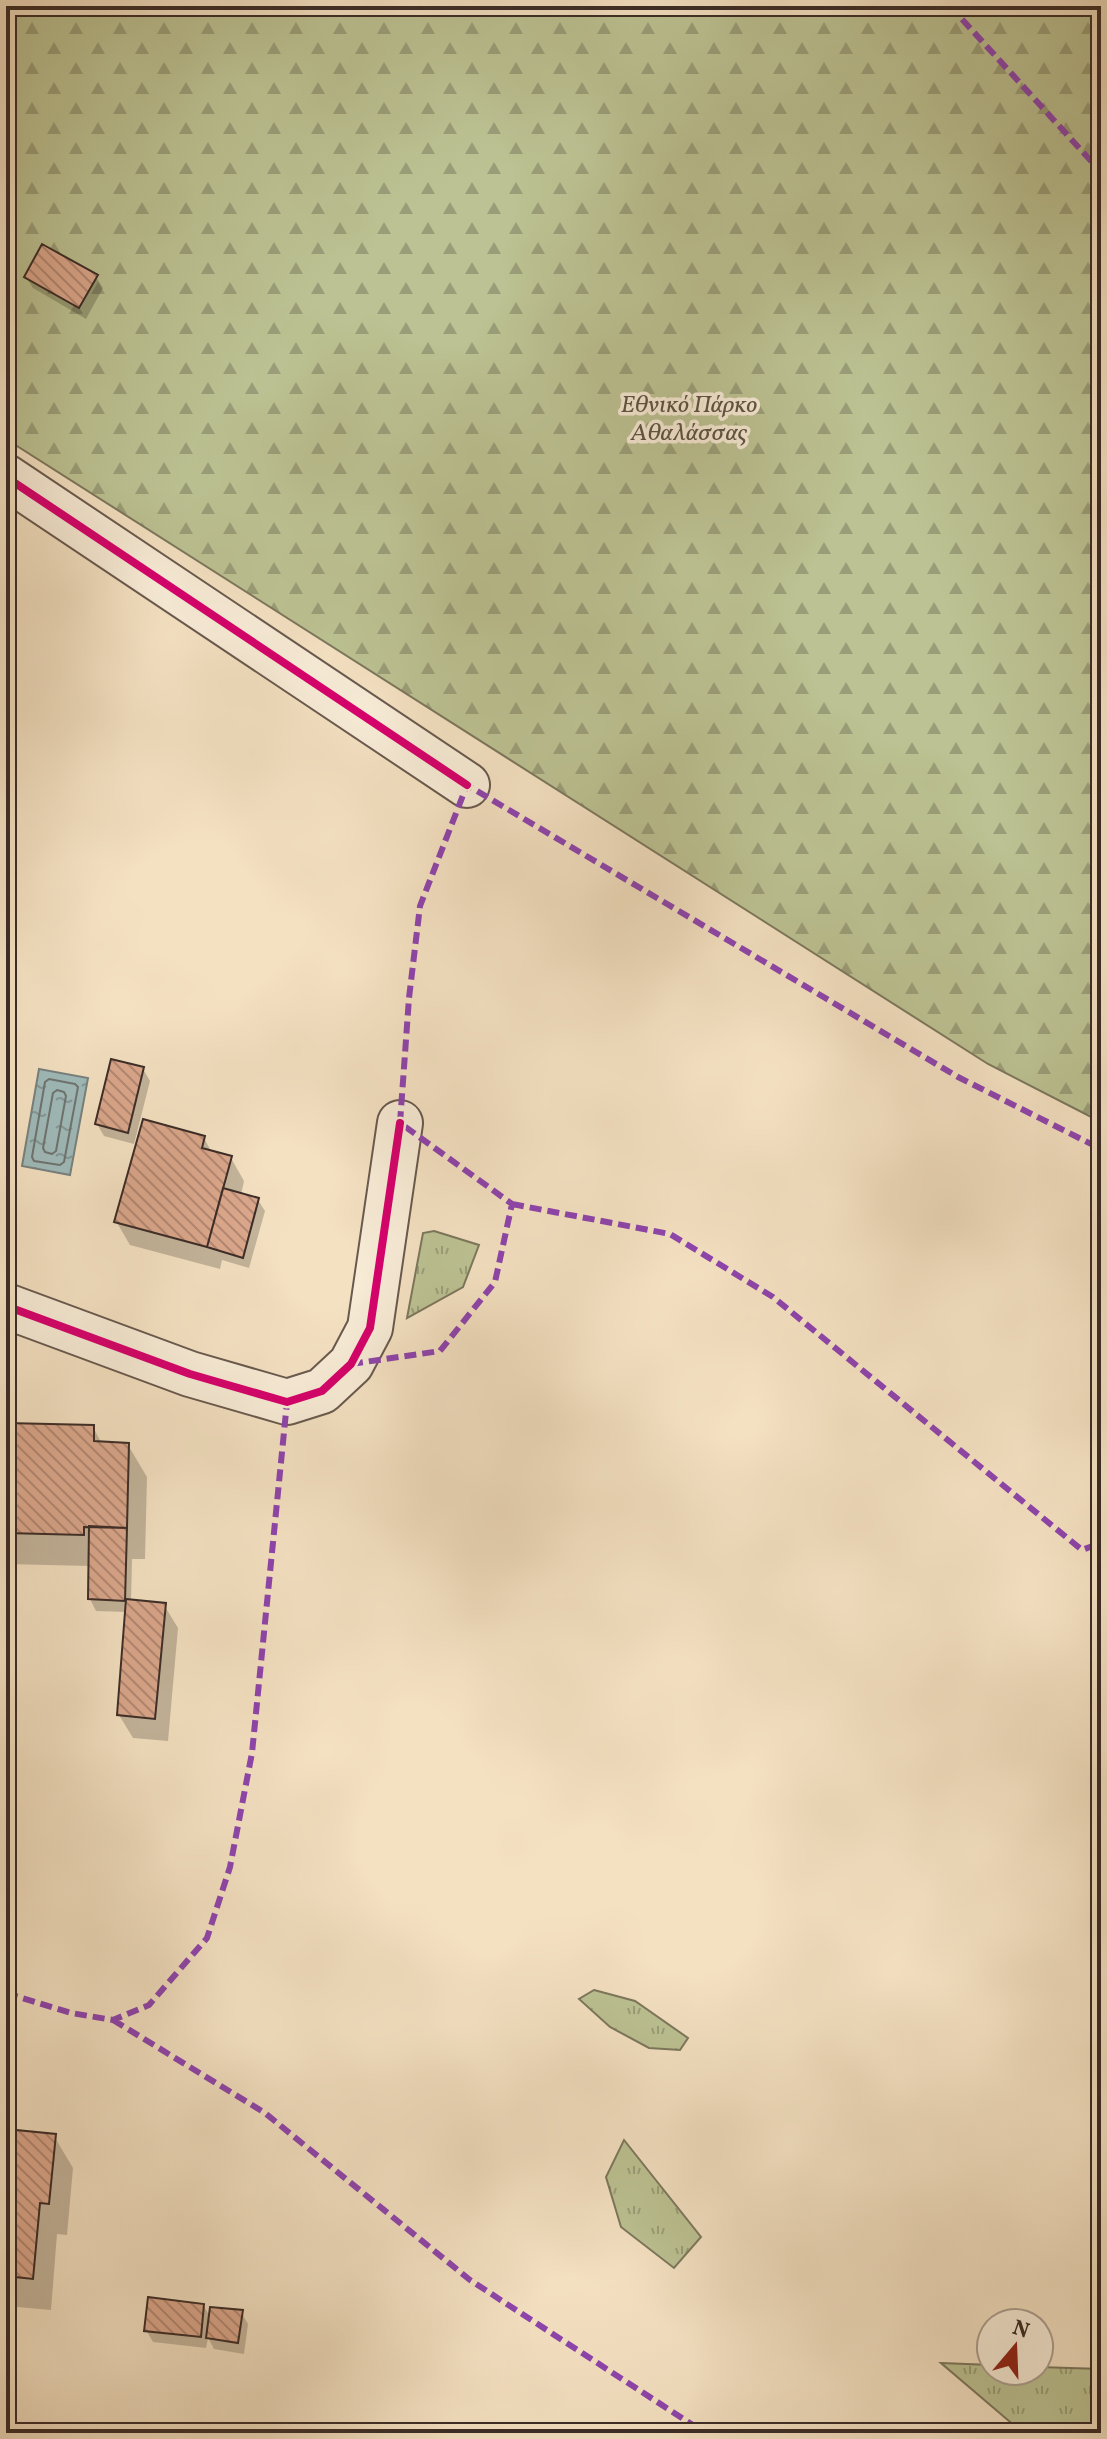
<svg xmlns="http://www.w3.org/2000/svg" width="1107" height="2439" font-family="Vollkorn,serif">
  <style>
    .grass { fill: url(#grass-tufts); stroke: #7c775d; stroke-width: 2 }
    .forest { fill: url(#forest-firs); stroke: #7c775d; stroke-width: 2 }
    .water { fill: url(#water-ripples); stroke: #778280; stroke-width: 2 }
    .shadow { fill: #0003 }
    .lines { fill: none; stroke-linecap: round; stroke-linejoin: round }
    .shore { stroke: #6d7471; stroke-width: 2 }
    .building { fill: url(#building-back-hatch); stroke: #3b2c27; stroke-width: 2 }
    .minor-casing { stroke: #69594e; stroke-width: 48 }
    .minor { stroke: #f8ecd7; stroke-width: 44 }
    .quiet { stroke: #8e44ad; stroke-width: 6; stroke-dasharray: 12 6; stroke-linecap: butt }
    .cycleway-casing { stroke: #f8ecd7; stroke-width: 13 }
    .cycleway { stroke: #d6006c; stroke-width: 8 }
    .labels { text-anchor: middle; stroke-width: 7; stroke-linejoin: round; paint-order: stroke }
    .park-label { font-size: 24px; font-style: italic; fill: #5b5242; stroke: #f8ecd7 }
  </style>
  <defs>
    <pattern id="grass-tufts" width="24" height="20" patternUnits="userSpaceOnUse" patternTransform="scale(2)"><rect width="24" height="20" fill="#bcc293"/><path d="M3 7l-1-3M5 7V3M7 7l1-3M15 17l-1-3M17 17v-4M19 17l1-3" fill="none" stroke="#9a9e78"/></pattern>
    <pattern id="forest-firs" width="22" height="20" patternUnits="userSpaceOnUse" patternTransform="scale(2)"><rect width="22" height="20" fill="#bcc293"/><path d="M5 1l3.5 6h-7zM16 11l3.5 6h-7z" fill="#9a9e78"/></pattern>
    <pattern id="water-ripples" width="26" height="14" patternUnits="userSpaceOnUse" patternTransform="scale(2)"><rect width="26" height="14" fill="#9fbbbb"/><path d="M2 4q2-2 4 0t4 0M15 11q2-2 4 0t4 0" fill="none" stroke="#839898"/></pattern>
    <pattern id="building-back-hatch" width="6" height="6" patternUnits="userSpaceOnUse" patternTransform="scale(2)"><rect width="6" height="6" fill="#dba78c"/><path d="M-1 5l2 2M0 0l6 6M5-1l2 2" fill="none" stroke="#b38872"/></pattern>
  </defs>
  <rect width="100%" height="100%" fill="#f4e1c2"/>
  <filter id="stains"><feTurbulence type="fractalNoise" baseFrequency=".0025" numOctaves="4"/><feColorMatrix values="0 0 0 0 .2 0 0 0 0 .09 0 0 0 0 .02 0 0 0 .5 -.17"/></filter>
  <radialGradient id="worn" r=".72"><stop offset=".6" stop-color="#630" stop-opacity="0"/><stop offset="1" stop-color="#630" stop-opacity=".3"/></radialGradient>
  <!-- grass -->
  <path class="grass" d="M 434,1231 L 479,1245 L 463,1287 L 407,1318 L 423,1233 Z
    M 594,1990 L 635,2001 L 688,2038 L 680,2050 L 649,2048 L 610,2027 L 579,1999 Z
    M 624,2140 L 701,2237 L 674,2268 L 621,2227 L 606,2177 Z
    M 941,2363 L 991,2365 L 991,2371 L 1039,2371 L 1039,2367 L 1101,2369 L 1101,2425 L 1093,2433 L 1023,2433 Z"/>
  <!-- forest -->
  <path class="forest" d="M 6,6 L 1101,6 L 1101,1122 L 988,1064 L 6,439 Z"/>
  <!-- water -->
  <path class="water" d="M 39,1069 L 88,1078 L 70,1175 L 22,1166 Z"/>
  <!-- shadow -->
  <path class="shadow" d="M 26,277 L 96,277 L 103,288 L 86,319 L 33,288 Z
    M 143,1069 L 150,1081 L 134,1144 L 104,1136 L 97,1124 Z
    M 204,1138 L 212,1153 L 231,1158 L 244,1181 L 241,1195 L 258,1200 L 265,1211 L 249,1268 L 222,1260 L 220,1269 L 130,1245 L 116,1221 Z
    M 6,1425 L 93,1427 L 102,1444 L 128,1445 L 147,1477 L 145,1559 L 132,1559 L 131,1601 L 164,1605 L 178,1628 L 168,1741 L 133,1738 L 119,1715 L 127,1612 L 96,1611 L 90,1599 L 90,1566 L 6,1564 Z
    M 6,2131 L 54,2136 L 73,2168 L 67,2235 L 57,2234 L 51,2310 L 6,2306 Z
    M 203,2305 L 211,2318 L 241,2312 L 248,2324 L 244,2354 L 214,2349 L 208,2338 L 206,2348 L 153,2342 L 146,2330 Z"/>
  <g class="lines">
    <!-- shore -->
    <path class="shore" d="M 49,1079 L 75,1084 L 78,1087 L 64,1162 L 60,1165 L 34,1161 L 32,1157 L 45,1082 Z
      M 57,1090 L 64,1092 L 66,1096 L 56,1151 L 52,1154 L 45,1152 L 43,1148 L 53,1093 Z"/>
  </g>
  <!-- building -->
  <path class="building" d="M 42,244 L 98,275 L 79,308 L 24,277 Z
    M 111,1059 L 144,1067 L 128,1133 L 95,1124 Z
    M 143,1119 L 205,1136 L 202,1148 L 232,1156 L 207,1247 L 114,1222 Z
    M 223,1188 L 259,1198 L 243,1258 L 207,1247 Z
    M 6,1423 L 94,1425 L 94,1441 L 129,1443 L 127,1528 L 84,1527 L 84,1535 L 6,1533 Z
    M 89,1526 L 127,1528 L 125,1601 L 88,1599 Z
    M 126,1599 L 166,1603 L 155,1719 L 117,1715 Z
    M 6,2129 L 56,2134 L 49,2204 L 40,2203 L 33,2279 L 6,2276 Z
    M 148,2297 L 204,2304 L 201,2337 L 144,2331 Z
    M 210,2307 L 243,2310 L 238,2343 L 206,2338 Z"/>
  <g class="lines">
    <defs>
      <path id="minor" d="M 6,477 L 467,785
        M 6,1306 L 190,1374 L 287,1402 L 322,1391 L 351,1364 L 370,1328 L 400,1123"/>
    </defs>
    <!-- minor casing -->
    <use href="#minor" class="minor-casing"/>
    <!-- minor -->
    <use href="#minor" class="minor"/>
    <!-- quiet -->
    <path class="quiet" d="M 950,6 L 1101,172
      M 512,1204 L 670,1234 L 773,1297 L 1082,1550 L 1101,1543
      M 351,1364 L 440,1351 L 495,1282 L 512,1204 L 400,1123 L 409,998 L 420,906 L 467,785 L 958,1077 L 1101,1149
      M 6,1993 L 71,2013 L 113,2020 L 149,2005 L 207,1938 L 230,1867 L 252,1753 L 287,1402
      M 113,2020 L 265,2113 L 470,2280 L 705,2433"/>
    <defs>
      <path id="cycleway" d="M 6,477 L 467,785
        M 6,1306 L 190,1374 L 287,1402 L 322,1391 L 351,1364 L 370,1328 L 400,1123"/>
    </defs>
    <!-- cycleway casing -->
    <use href="#cycleway" class="cycleway-casing"/>
    <!-- cycleway -->
    <use href="#cycleway" class="cycleway"/>
  </g>
  <g class="labels">
    <!-- park labels -->
    <g class="park-label">
      <text x="689" y="412">Εθνικό Πάρκο<tspan x="689" dy="28">Αθαλάσσας</tspan></text>
    </g>
  </g>
  <!-- margin -->
  <rect width="1107" height="2439" fill="none" stroke="#f4e1c2" stroke-width="32"/>
  <rect x="8" y="8" width="1091" height="2423" fill="none" stroke="#3b2c27" stroke-width="4"/>
  <rect x="16" y="16" width="1075" height="2407" fill="none" stroke="#3b2c27" stroke-width="2"/>
  <!-- north arrow -->
  <g transform="translate(1015 2347) rotate(19)"><circle r="38" fill="#f8ecd7" stroke="#ac9f91" stroke-width="2"/>
  <path d="M0-6L14 30L0 20L-14 30Z" fill="#8f2418"/>
  <text y="-12" font-size="22" font-weight="bold" text-anchor="middle" fill="#3b2c27">N</text>
  </g>
  <rect width="100%" height="100%" filter="url(#stains)"/>
  <rect width="100%" height="100%" fill="url(#worn)"/>
</svg>
